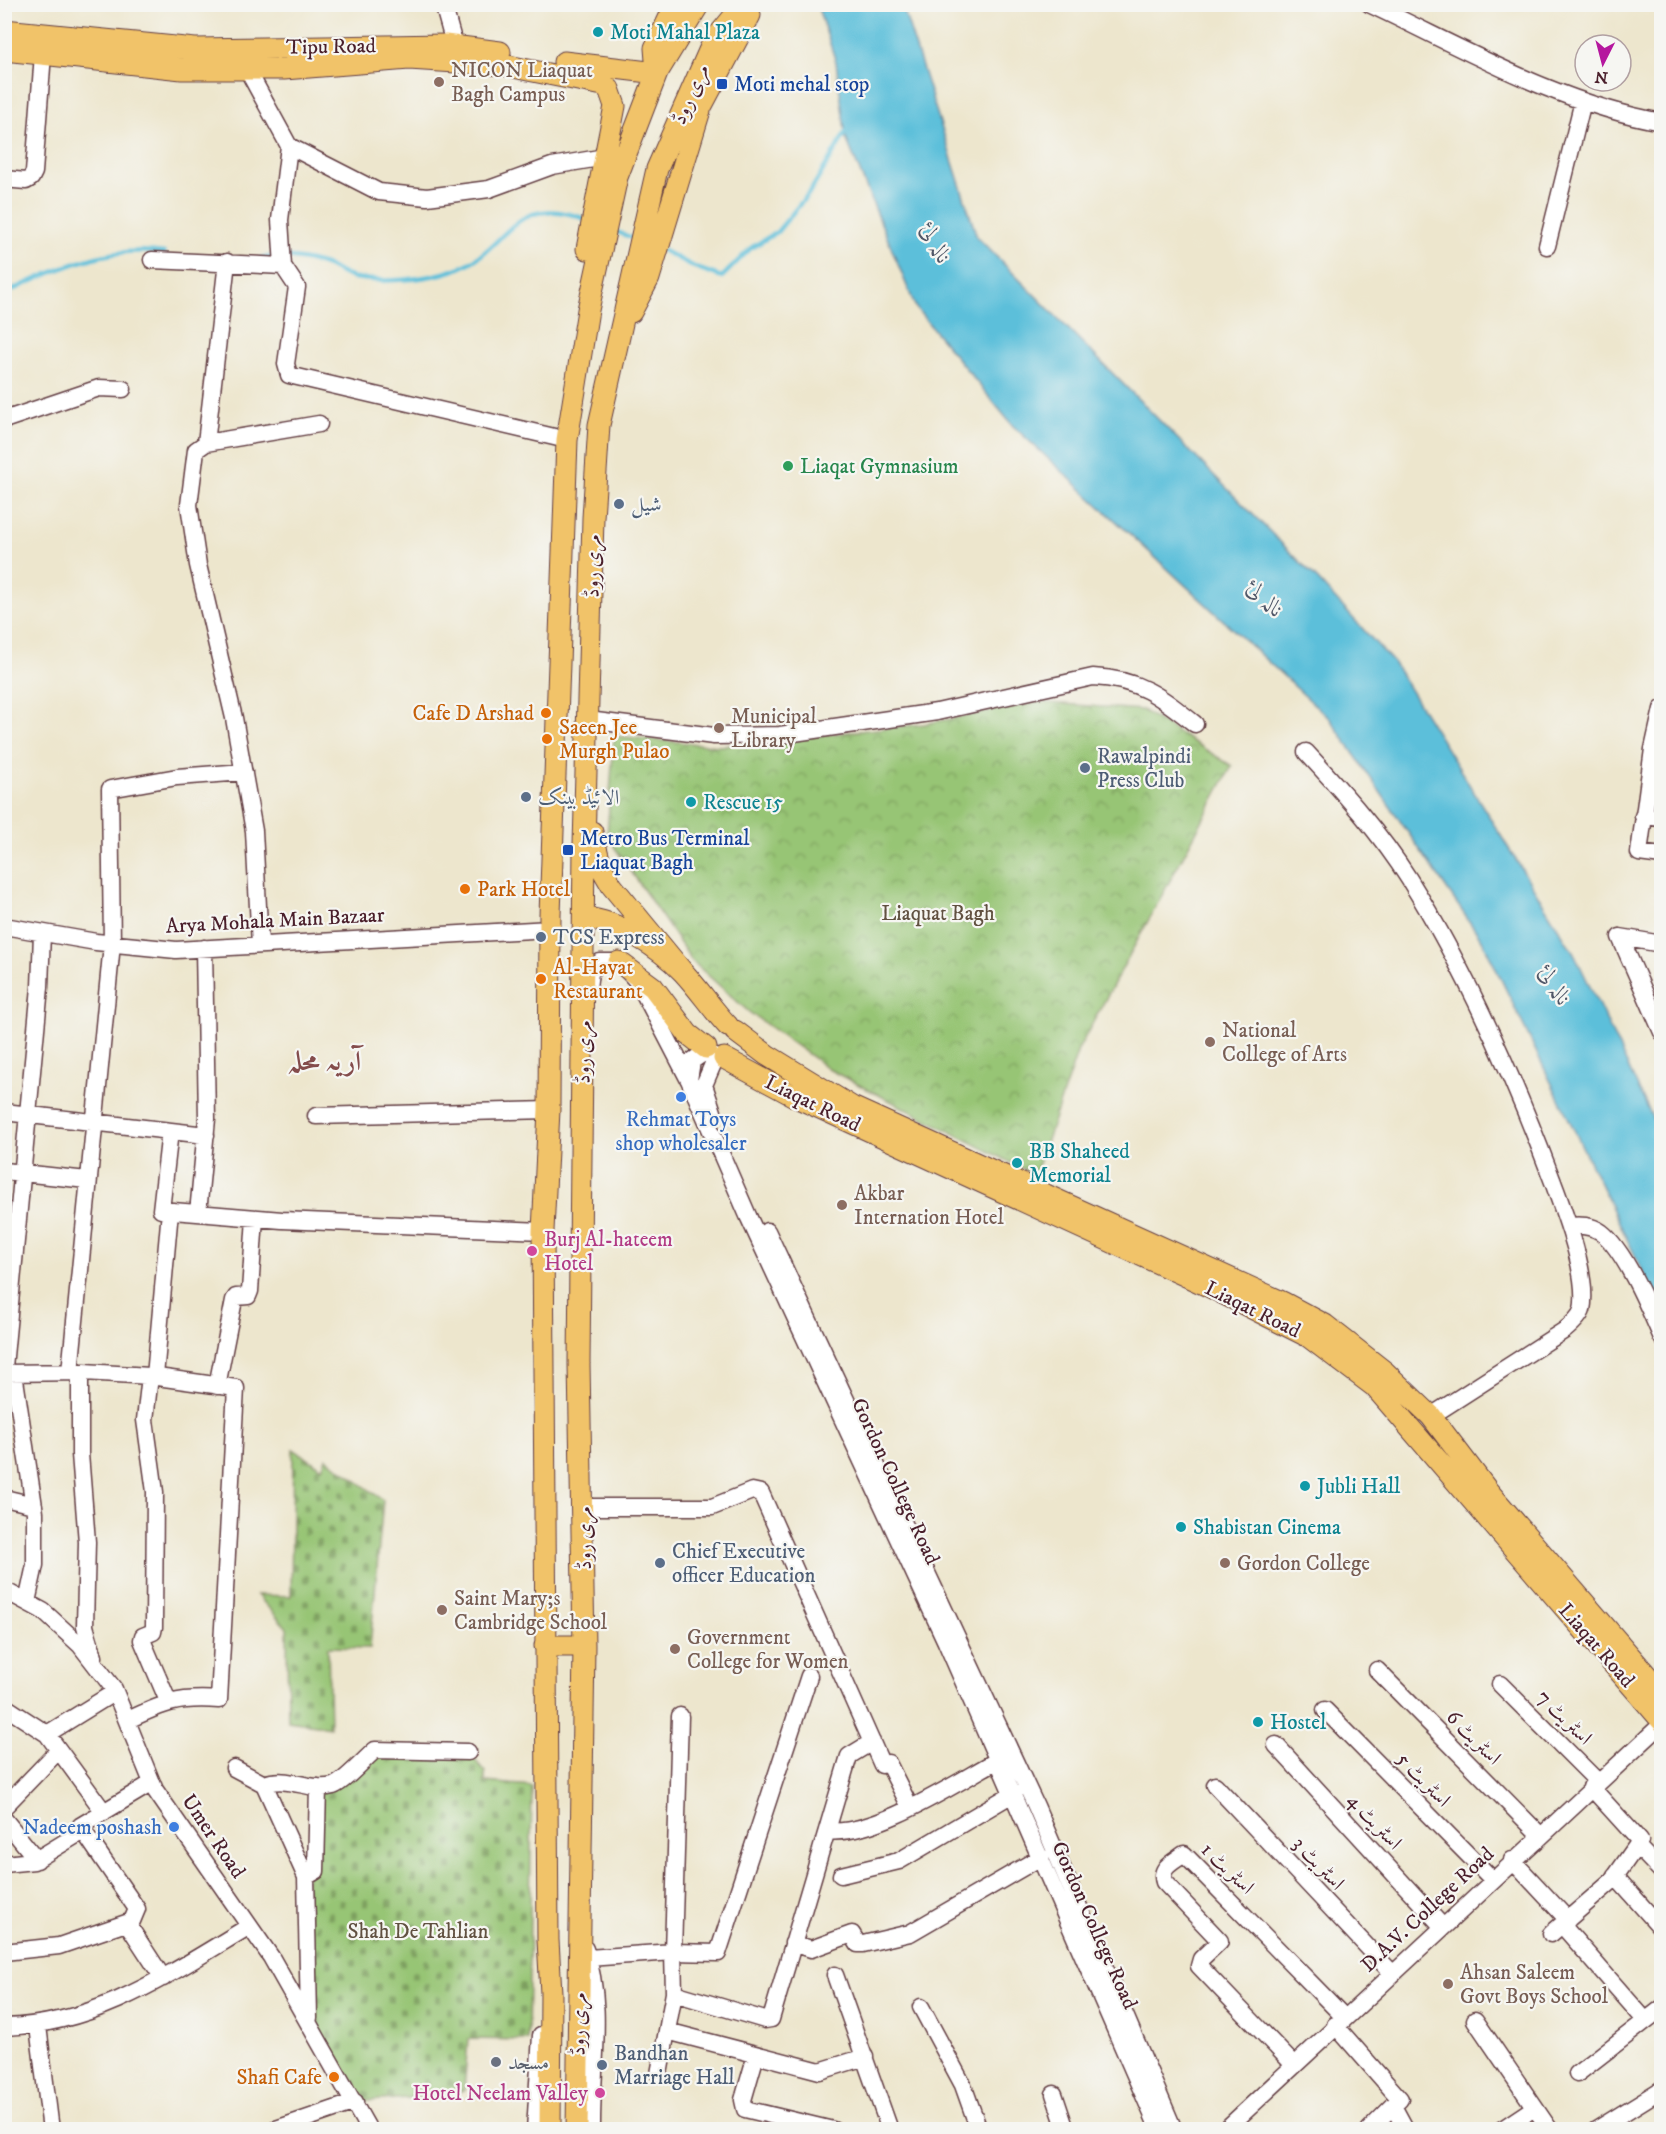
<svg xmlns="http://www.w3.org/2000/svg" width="1666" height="2134" font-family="'IM FELL DW Pica',Amiri,serif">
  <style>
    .cemetery { fill: url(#cemetery-stones); stroke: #707250; stroke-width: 1.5 }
    .park { fill: url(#park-crowns); stroke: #707250; stroke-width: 1.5 }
    .water { fill: #5bbfda; stroke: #526f82; stroke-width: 1.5 }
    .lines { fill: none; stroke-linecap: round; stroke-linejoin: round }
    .stream { stroke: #5bbfda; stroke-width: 4.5 }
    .minor-casing { stroke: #623d43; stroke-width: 19 }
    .major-casing { stroke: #623d43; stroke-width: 23 }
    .minor { stroke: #fff; stroke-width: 16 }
    .major { stroke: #f1c369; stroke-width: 21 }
    .culture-dot { fill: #0f9aa8; stroke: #f6f6f2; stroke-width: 2 }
    .education-dot { fill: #8d6e63; stroke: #f6f6f2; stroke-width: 2 }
    .transit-dot { fill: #1a4fb4; stroke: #f6f6f2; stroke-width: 2 }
    .leisure-dot { fill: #2e9e5b; stroke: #f6f6f2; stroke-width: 2 }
    .service-dot { fill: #5c6f8a; stroke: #f6f6f2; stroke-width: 2 }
    .food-dot { fill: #e8710a; stroke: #f6f6f2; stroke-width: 2 }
    .shop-dot { fill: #3f7fe0; stroke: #f6f6f2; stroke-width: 2 }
    .hotel-dot { fill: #d1479c; stroke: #f6f6f2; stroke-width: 2 }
    .worship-dot { fill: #6b7280; stroke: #f6f6f2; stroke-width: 2 }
    .labels { text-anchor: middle; stroke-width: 4.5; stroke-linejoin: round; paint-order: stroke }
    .culture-label { font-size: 21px; fill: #0d838f; stroke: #f6f6f2; text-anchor: start }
    .street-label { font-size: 21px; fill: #4a1f2b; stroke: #f6f6f2 }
    .education-label { font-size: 21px; fill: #785e54; stroke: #f6f6f2; text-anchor: start }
    .transit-label { font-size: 21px; fill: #164399; stroke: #f6f6f2; text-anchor: start }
    .leisure-label { font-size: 21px; fill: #27864d; stroke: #f6f6f2; text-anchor: start }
    .service-label { font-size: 21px; fill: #4e5e75; stroke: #f6f6f2; text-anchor: start }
    .food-label { font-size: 21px; fill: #c56008; stroke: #f6f6f2; text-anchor: start }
    .park-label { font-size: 21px; fill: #615141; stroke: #f6f6f2 }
    .shop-label { font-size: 21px; fill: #366cbe; stroke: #f6f6f2 }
    .hotel-label { font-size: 21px; fill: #b23c85; stroke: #f6f6f2; text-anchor: start }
    .worship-label { font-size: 21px; fill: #5b616d; stroke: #f6f6f2; text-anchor: start }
    .water-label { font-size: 22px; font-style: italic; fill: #505768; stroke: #f6f6f2 }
    .district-label { font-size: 27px; font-weight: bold; fill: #844c4c; stroke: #f6f6f2 }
  </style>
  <defs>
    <pattern id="cemetery-stones" width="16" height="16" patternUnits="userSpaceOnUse" patternTransform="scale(1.5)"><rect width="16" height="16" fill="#97c574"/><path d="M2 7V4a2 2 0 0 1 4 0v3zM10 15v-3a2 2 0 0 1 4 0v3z" fill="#7d9f5f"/></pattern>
    <pattern id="park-crowns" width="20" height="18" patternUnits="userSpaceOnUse" patternTransform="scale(1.5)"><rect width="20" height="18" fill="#97c574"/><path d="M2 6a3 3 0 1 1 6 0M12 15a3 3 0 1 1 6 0" fill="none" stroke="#7d9f5f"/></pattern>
  </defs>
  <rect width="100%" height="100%" fill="#f6f6f2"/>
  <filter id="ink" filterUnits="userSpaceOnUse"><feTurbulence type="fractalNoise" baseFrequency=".0167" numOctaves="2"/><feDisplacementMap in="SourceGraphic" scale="12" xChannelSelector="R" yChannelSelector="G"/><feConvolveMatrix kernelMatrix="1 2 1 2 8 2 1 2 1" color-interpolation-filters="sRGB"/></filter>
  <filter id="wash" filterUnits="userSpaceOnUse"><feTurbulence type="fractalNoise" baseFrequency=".008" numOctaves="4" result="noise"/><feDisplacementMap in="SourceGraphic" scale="24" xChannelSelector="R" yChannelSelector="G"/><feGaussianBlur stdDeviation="1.35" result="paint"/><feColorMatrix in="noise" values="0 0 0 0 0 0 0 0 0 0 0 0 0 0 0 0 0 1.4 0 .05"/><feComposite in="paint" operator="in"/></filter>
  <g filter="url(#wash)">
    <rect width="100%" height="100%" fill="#ede6cd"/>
    <!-- cemetery -->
    <path class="cemetery" d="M 293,1449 L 322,1468 L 326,1458 L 383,1500 L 370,1648 L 328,1647 L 330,1727 L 288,1721 L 287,1628 L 257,1595 L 291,1596 Z
      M 375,1750 L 468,1752 L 485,1772 L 485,1782 L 532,1786 L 528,2040 L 468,2039 L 464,2090 L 447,2095 L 355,2102 L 309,2023 L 306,1877 L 318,1787 Z"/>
    <!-- park -->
    <path class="park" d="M 1037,702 L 1142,710 L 1232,766 L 1078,1050 L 1035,1175 L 832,1071 L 749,1012 L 692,961 L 607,836 L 614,736 L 719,746 L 924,724 Z"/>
    <!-- water -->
    <path class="water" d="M 817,5 L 902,5 L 977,237 L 1319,581 L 1393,662 L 1575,955 L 1661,1136 L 1661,1309 L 1482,940 L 1330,719 L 1013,426 L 916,308 L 846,138 L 836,62 Z"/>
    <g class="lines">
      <!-- stream -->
      <path class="stream" d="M 612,230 L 635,239
        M 662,250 L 694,267 L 722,277 L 751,248 L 777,232 L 810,192 L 848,129
        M 262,258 C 280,255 307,259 325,265 C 335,269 344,276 354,278 C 384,283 425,280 454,270 C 510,251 509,189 588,220
        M 4,294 C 54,270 109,244 164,253"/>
    </g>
  </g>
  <g filter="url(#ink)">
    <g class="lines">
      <defs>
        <path id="minor" d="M 443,4 L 455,47
          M 1369,4 C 1463,48 1558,104 1662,122
          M 247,69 L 289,146 L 379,192 L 427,197 L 489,189 L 552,166 L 605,157
          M 289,146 L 280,220 L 283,266 L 297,287 L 286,364 L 289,375 L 567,440
          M 4,179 L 26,181 L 31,178 L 34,172 L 43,54
          M 1547,246 L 1583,101
          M 152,260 L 283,266
          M 227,262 L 206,443 L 196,450 L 189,505 L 198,565 L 234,718 L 254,831 L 260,945
          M 4,420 L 99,388 L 123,389
          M 206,443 L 319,424
          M 1662,709 L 1653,749 L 1639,853 L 1662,856
          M 588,720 L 714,736 L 780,735 L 937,712 L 1093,677 C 1139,679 1160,696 1195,724
          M 1306,752 C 1343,792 1380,833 1409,879 C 1468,974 1514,1078 1553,1182 C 1565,1215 1589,1276 1582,1310 C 1580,1317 1571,1325 1565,1330 L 1431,1416
          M 1643,816 L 1662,818
          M 4,926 L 96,942 L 176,950 L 550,929
          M 1620,937 L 1662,1032
          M 1620,937 L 1662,944
          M 588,988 L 590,972 L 600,962 L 619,962 L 638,982 L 689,1080 L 749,1218 L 946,1642 L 1159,2130
          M 689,1080 L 692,1061 L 708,1050
          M 4,1112 L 206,1135
          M 714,1115 L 704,1085 L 716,1057
          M 316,1116 L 549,1110
          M 170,1131 L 161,1210 L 282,1220 L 543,1231
          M 4,1171 L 87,1180
          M 198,1213 L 207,1119 L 204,948
          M 1569,1226 C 1580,1225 1591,1225 1601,1232 C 1625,1250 1650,1310 1662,1338
          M 767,1231 L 1036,1806 L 1174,2130
          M 4,1367 L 40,987 L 42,933
          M 70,1372 L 112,944 L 110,789 L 177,777 L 244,772
          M 80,1372 L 80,1454 L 87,1542 L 85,1626 L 94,1657
          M 4,1373 L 84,1372 L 150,1376 L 236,1388 L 219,1700 C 177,1697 164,1703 128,1720
          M 14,1373 L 35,1513 L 35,1565 L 27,1602
          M 150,1376 L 145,1420 L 155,1492 L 154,1627 L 153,1632 L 143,1636 L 142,1640 L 168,1701
          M 155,1376 L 170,1211 L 173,1212
          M 217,1386 L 234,1300 L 236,1297 L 248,1296 L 250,1291 L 255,1218
          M 4,1498 L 34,1505
          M 584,1507 L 712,1507 L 752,1491 L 761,1493 L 882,1765 L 888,1763 L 910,1807
          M 4,1590 L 43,1611 L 80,1645 L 114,1689 L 155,1790 L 271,1957 L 369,2130
          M 1377,1670 L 1540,1835
          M 1500,1684 L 1597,1781
          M 4,1706 L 47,1734 L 104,1812
          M 1325,1710 L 1492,1879
          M 47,1734 L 115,1692
          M 1276,1745 L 1442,1926
          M 234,1768 L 264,1784 L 306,1877
          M 264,1784 C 289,1775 309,1792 333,1786 C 343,1783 366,1758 375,1750 L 468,1752
          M 1215,1785 L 1392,1973
          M 4,1807 L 58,1751
          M 4,1819 L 37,1860
          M 827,1831 C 875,1837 955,1783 998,1760
          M 1637,1846 L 1662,1872
          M 1512,1860 L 1568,1920
          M 4,1864 L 34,1861 L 83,1831
          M 841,1875 L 899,1861 L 1014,1793
          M 1615,1876 L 1662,1929
          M 127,1923 L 163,1978
          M 1562,1925 L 1645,2020
          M 1551,1934 L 1612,1881 L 1640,1841 L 1591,1787
          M 793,1943 L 811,1949 L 852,1934 L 858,1944 L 863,1944 L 910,1933 L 1041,1857
          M 585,1949 C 605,2007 591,2069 592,2130
          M 4,1952 L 59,1946 L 132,1921 L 137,1909 L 80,1826 L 152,1783
          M 588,1958 L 673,1952 L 680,1716
          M 835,1975 L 890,2130
          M 674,1993 L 765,2020 L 771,2019 L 849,1756 L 872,1742
          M 921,2007 L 963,2085 L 979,2130
          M 309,2018 L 306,1877 L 316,1871 L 318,1787
          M 1475,2020 L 1550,2130
          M 1335,2025 L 1400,2099 L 1369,2130
          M 38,2026 L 51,2130
          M 4,2027 C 97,2025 171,1973 248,1927
          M 667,2031 L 820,2071 L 865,2057
          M 756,2055 L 743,2100 L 745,2109 L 833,2130
          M 1294,2065 L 1199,1966 L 1201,1959 L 1220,1941 L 1164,1882 C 1159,1867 1174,1862 1184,1854 L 1344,2017
          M 659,2074 L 674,1993 L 673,1952 L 718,1953 L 809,1676
          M 1577,2074 L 1662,2008
          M 1054,2094 L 1066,2130
          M 1393,2106 L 1406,2130
          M 273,2130 L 355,2102
          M 535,2130 L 541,2035
          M 1225,2130 L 1662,1724
          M 1501,2130 L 1534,2108
          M 1596,2130 L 1662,2089"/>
        <path id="major" d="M 4,30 L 195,49 L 445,45 L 500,52
          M 4,50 L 182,69 L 284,69 L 409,59 L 503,65 L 603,85 L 609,89 L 615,106 L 587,249
          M 564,62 L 657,73 L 655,48 L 676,4
          M 631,312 L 649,278 L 701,107 L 750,15
          M 592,832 L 601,867 L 612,886 L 682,971
          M 585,918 C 619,921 660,948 683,972 C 699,989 712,1009 728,1026
          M 619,962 L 653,987 L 688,1034 L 706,1048
          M 735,1031 L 767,1055 L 852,1107 L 1282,1302 L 1325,1325 L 1385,1372 L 1431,1416 L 1488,1491 L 1662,1693
          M 724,1058 L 796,1097 L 1208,1286 L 1309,1337 L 1374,1386 L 1662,1721
          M 545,1646 L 584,1646
          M 550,2130 L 551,1993 L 548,1940 L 543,1231 L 549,1110 L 550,915 L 567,440 L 588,310 L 617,177 L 657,73 L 699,4
          M 577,2130 L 584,1646 L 579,1364 L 584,845 L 593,518 L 599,425 L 657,169 L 713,42 L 744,4"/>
      </defs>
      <!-- minor casing -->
      <use href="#minor" class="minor-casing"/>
      <!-- major casing -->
      <use href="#major" class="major-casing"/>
      <!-- minor -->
      <use href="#minor" class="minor"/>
      <!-- major -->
      <use href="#major" class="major"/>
    </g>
  </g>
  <!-- markers -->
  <g class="culture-dot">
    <circle cx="598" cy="32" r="6"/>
    <circle cx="691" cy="802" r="6"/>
    <circle cx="1017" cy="1163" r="6"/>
    <circle cx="1305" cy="1486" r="6"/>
    <circle cx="1181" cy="1527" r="6"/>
    <circle cx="1258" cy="1722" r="6"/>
  </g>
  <g class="education-dot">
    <circle cx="439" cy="82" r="6"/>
    <circle cx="719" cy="728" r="6"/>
    <circle cx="1210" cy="1042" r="6"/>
    <circle cx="842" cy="1205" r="6"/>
    <circle cx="1225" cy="1563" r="6"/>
    <circle cx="442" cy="1610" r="6"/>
    <circle cx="675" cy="1649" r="6"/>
    <circle cx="1448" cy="1984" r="6"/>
  </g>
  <g class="transit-dot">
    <rect x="716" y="78" width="12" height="12" rx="3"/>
    <rect x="562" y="844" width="12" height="12" rx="3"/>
  </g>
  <circle class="leisure-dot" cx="788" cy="466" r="6"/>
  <g class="service-dot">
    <circle cx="619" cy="504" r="6"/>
    <circle cx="1085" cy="768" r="6"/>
    <circle cx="526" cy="797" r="6"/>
    <circle cx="541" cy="937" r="6"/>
    <circle cx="660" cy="1563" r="6"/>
    <circle cx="602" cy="2065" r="6"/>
  </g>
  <g class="food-dot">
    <circle cx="546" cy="713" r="6"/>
    <circle cx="547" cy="739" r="6"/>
    <circle cx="465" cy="889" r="6"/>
    <circle cx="541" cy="979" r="6"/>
    <circle cx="334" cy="2077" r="6"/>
  </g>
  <g class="shop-dot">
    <circle cx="681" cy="1097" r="6"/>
    <circle cx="174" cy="1827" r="6"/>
  </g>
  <g class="hotel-dot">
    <circle cx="532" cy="1251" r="6"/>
    <circle cx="600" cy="2093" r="6"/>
  </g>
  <circle class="worship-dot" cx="496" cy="2062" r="6"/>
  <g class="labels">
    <!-- culture labels -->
    <g class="culture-label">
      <text x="610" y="39">Moti Mahal Plaza</text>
      <text x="703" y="809">Rescue 15</text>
      <text x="1029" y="1158">BB Shaheed<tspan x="1029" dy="24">Memorial</tspan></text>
      <text x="1317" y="1493">Jubli Hall</text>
      <text x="1193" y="1534">Shabistan Cinema</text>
      <text x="1270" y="1729">Hostel</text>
    </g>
    <!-- street labels -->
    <g class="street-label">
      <text transform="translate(331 46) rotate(-1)" y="7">Tipu Road</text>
      <text transform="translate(690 94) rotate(-66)" y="7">مری روڈ</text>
      <text transform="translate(592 566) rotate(-89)" y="7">مری روڈ</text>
      <text transform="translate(275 920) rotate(-3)" y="7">Arya Mohala Main Bazaar</text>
      <text transform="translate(583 1052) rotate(-89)" y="7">مری روڈ</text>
      <text transform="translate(813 1103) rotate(26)" y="7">Liaqat Road</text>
      <text transform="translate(1253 1309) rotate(26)" y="7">Liaqat Road</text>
      <text transform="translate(896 1481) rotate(65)" y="7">Gordon College Road</text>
      <text transform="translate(584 1538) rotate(-90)" y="7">مری روڈ</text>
      <text transform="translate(1597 1645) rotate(49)" y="7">Liaqat Road</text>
      <text transform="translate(1565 1717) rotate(45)" y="7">اسٹریٹ 7</text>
      <text transform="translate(1474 1737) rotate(45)" y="7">اسٹریٹ 6</text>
      <text transform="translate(1424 1779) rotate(46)" y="7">اسٹریٹ 5</text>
      <text transform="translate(1375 1821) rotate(47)" y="7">اسٹریٹ 4</text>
      <text transform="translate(214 1836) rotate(56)" y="7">Umer Road</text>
      <text transform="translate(1319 1863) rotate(47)" y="7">اسٹریٹ 3</text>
      <text transform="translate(1228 1868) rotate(44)" y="7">اسٹریٹ 1</text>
      <text transform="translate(1427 1909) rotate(-43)" y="7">D.A.V. College Road</text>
      <text transform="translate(1095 1925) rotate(66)" y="7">Gordon College Road</text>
      <text transform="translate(578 2024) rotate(-89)" y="7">مری روڈ</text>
    </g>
    <!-- education labels -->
    <g class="education-label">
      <text x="451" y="77">NICON Liaquat<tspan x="451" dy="24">Bagh Campus</tspan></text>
      <text x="731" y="723">Municipal<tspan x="731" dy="24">Library</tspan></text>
      <text x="1222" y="1037">National<tspan x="1222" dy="24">College of Arts</tspan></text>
      <text x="854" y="1200">Akbar<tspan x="854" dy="24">Internation Hotel</tspan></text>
      <text x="1237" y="1570">Gordon College</text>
      <text x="454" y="1605">Saint Mary;s<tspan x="454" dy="24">Cambridge School</tspan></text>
      <text x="687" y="1644">Government<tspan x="687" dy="24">College for Women</tspan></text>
      <text x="1460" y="1979">Ahsan Saleem<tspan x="1460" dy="24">Govt Boys School</tspan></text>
    </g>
    <!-- transit labels -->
    <g class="transit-label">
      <text x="734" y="91">Moti mehal stop</text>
      <text x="580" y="845">Metro Bus Terminal<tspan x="580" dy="24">Liaquat Bagh</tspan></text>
    </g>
    <!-- leisure labels -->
    <g class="leisure-label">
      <text x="800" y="473">Liaqat Gymnasium</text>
    </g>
    <!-- service labels -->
    <g class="service-label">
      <text x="631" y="511">شیل</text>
      <text x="1097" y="763">Rawalpindi<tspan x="1097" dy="24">Press Club</tspan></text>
      <text x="538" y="804">الائیڈ بینک</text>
      <text x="553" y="944">TCS Express</text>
      <text x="672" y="1558">Chief Executive<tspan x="672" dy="24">officer Education</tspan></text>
      <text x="614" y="2060">Bandhan<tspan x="614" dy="24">Marriage Hall</tspan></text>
    </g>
    <!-- food labels -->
    <g class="food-label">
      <text x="534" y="720" text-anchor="end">Cafe D Arshad</text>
      <text x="559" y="734">Saeen Jee<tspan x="559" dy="24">Murgh Pulao</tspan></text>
      <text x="477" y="896">Park Hotel</text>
      <text x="553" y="974">Al-Hayat<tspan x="553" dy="24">Restaurant</tspan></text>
      <text x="322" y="2084" text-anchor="end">Shafi Cafe</text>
    </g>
    <!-- park labels -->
    <g class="park-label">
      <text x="938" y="920">Liaquat Bagh</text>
      <text x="418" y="1938">Shah De Tahlian</text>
    </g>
    <!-- shop labels -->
    <g class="shop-label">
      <text x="681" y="1126">Rehmat Toys<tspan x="681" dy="24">shop wholesaler</tspan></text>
      <text x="162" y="1834" text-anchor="end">Nadeem poshash</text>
    </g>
    <!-- hotel labels -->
    <g class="hotel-label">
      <text x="544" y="1246">Burj Al-hateem<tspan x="544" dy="24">Hotel</tspan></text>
      <text x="588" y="2100" text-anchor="end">Hotel Neelam Valley</text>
    </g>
    <!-- worship labels -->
    <g class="worship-label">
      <text x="508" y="2069">مسجد</text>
    </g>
    <!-- water labels -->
    <g class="water-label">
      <text transform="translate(937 243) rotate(63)" y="8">نالہ لئ</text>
      <text transform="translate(1266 598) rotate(44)" y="8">نالہ لئ</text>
      <text transform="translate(1556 985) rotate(59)" y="8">نالہ لئ</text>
    </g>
    <!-- district labels -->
    <g class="district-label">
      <text x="324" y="1070">آریہ محلہ</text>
    </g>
  </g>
  <!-- margin -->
  <rect width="1666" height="2134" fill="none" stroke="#f6f6f2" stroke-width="24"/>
  <!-- north arrow -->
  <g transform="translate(1603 63) rotate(186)"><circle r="28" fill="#f6f6f2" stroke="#b1a0a2" stroke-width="1.5"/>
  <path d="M0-4.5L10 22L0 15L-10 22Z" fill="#b5179e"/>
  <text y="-9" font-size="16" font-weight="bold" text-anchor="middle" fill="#4a1f2b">N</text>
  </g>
</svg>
